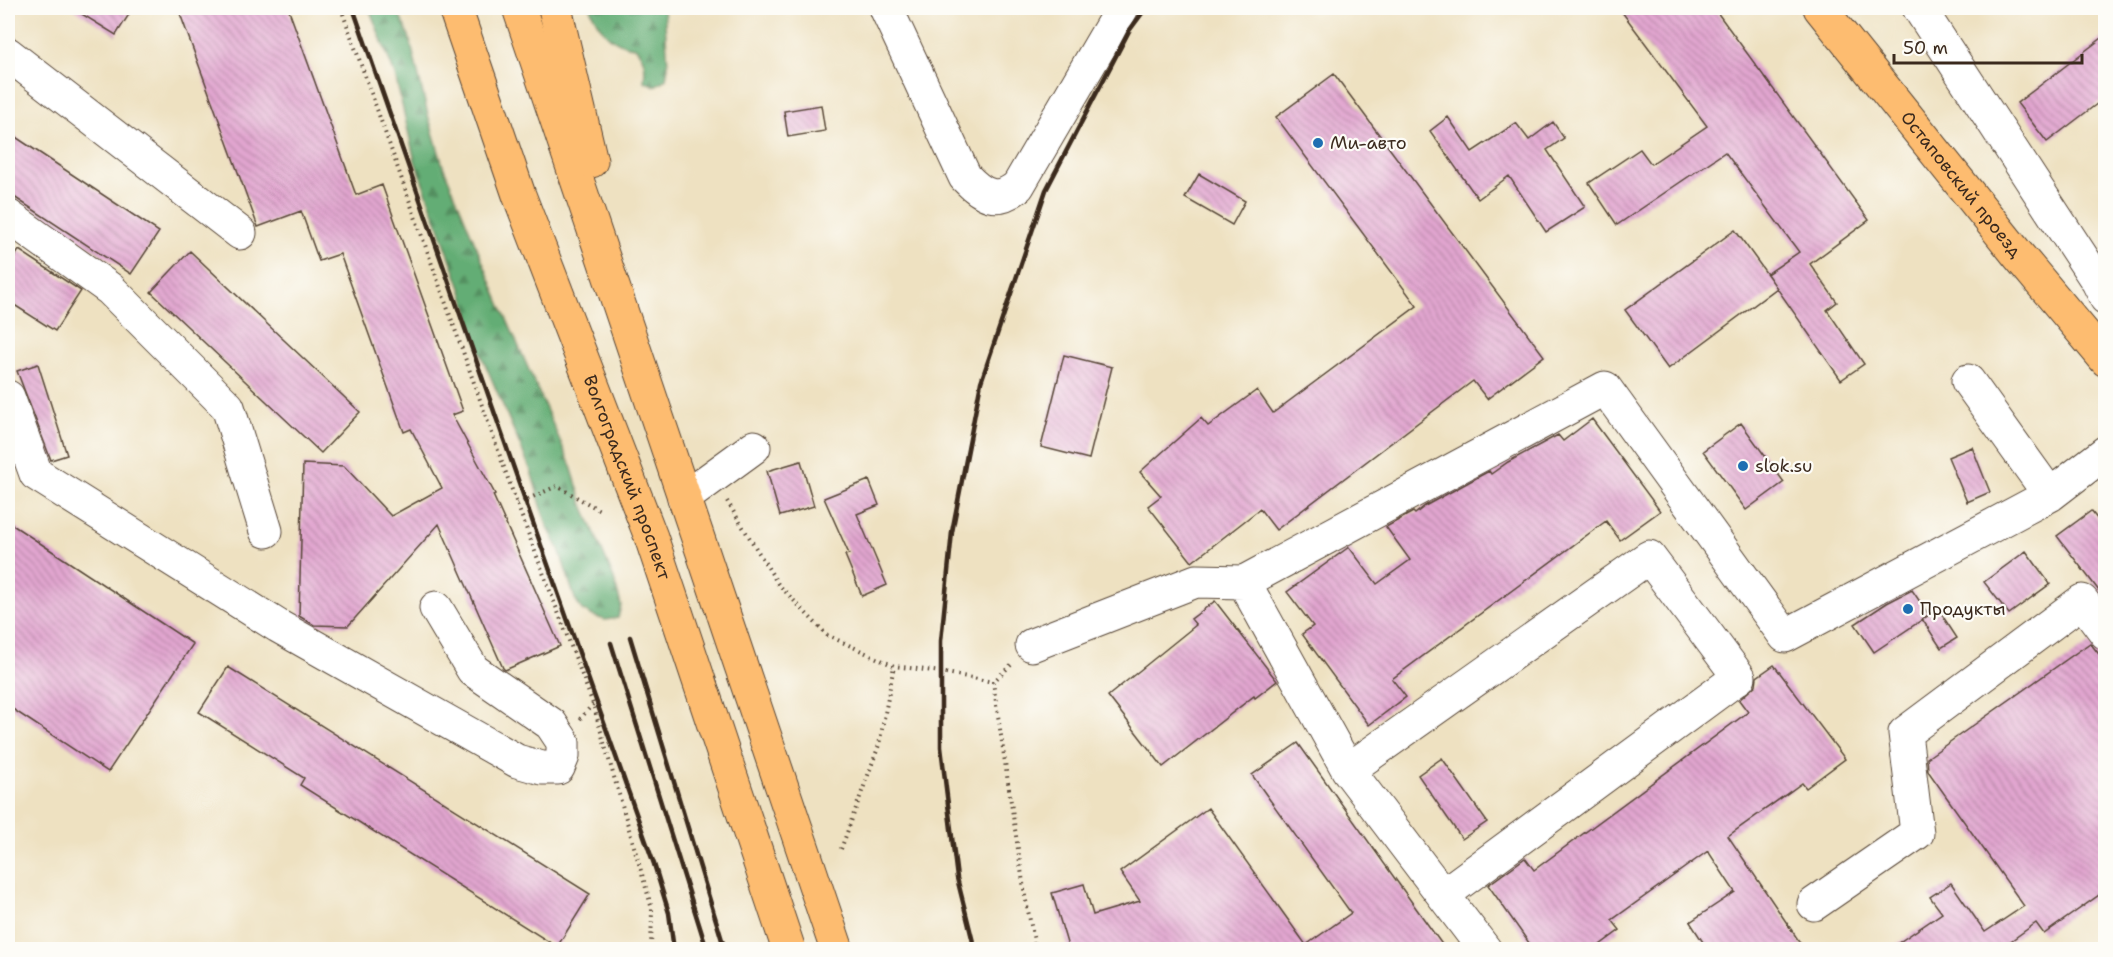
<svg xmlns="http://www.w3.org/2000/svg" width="2113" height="957" font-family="'Shantell Sans',sans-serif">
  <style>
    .forest { fill: url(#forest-firs); stroke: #4f6c4a; stroke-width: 1.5 }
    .building { fill: url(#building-back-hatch) }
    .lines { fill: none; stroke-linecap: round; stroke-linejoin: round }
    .minor-casing { stroke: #564536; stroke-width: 35 }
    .major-casing { stroke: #564536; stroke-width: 35 }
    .path { stroke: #564536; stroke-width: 4; stroke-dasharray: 1.5 4.5; stroke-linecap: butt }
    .minor { stroke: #fff; stroke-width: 33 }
    .major { stroke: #fdbc70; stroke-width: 33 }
    .rail { stroke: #3b2a1e; stroke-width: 4.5 }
    .poi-dot { fill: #1f6fb2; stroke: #fdfcf7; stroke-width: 2 }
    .labels { text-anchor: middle; stroke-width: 4.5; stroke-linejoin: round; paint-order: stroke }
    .poi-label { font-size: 18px; fill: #3b2a1e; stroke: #fdfcf7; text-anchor: start }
    .street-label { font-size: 18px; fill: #3b2a1e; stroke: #fdfcf7 }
  </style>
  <defs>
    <pattern id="forest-firs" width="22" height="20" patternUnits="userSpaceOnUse" patternTransform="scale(1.5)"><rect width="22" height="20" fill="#63ad75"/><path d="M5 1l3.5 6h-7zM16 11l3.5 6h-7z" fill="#538d5f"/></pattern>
    <pattern id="building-back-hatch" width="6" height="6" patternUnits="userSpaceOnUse" patternTransform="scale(1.5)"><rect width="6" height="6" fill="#e2a6d0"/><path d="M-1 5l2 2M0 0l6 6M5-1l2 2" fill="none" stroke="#b887a8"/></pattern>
  </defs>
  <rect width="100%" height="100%" fill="#fdfcf7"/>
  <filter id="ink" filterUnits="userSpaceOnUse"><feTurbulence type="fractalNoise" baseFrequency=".0167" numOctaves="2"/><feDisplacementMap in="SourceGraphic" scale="12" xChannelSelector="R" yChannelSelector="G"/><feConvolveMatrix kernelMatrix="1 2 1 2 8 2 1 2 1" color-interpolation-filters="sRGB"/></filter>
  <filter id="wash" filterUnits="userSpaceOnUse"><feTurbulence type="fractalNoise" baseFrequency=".008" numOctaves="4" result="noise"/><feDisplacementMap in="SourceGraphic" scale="24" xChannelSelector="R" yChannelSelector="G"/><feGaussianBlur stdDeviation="1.35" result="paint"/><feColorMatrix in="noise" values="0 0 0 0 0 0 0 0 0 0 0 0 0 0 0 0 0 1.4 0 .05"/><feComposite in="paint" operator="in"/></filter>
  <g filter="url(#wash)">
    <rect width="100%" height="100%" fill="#eee1c1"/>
    <!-- forest -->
    <path class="forest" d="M 369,8 L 396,8 L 409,36 L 428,115 L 443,166 L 501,306 L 571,466 L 583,505 L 614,579 L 621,605 L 618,618 L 605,620 L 593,616 L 582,610 L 575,599 L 559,549 L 547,526 L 531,471 L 480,352 L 462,291 L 415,161 L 395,75 Z
      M 590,8 L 664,8 L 668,66 L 666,79 L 655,86 L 644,81 C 646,66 645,58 635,47 C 612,45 598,28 590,8 Z"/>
    <g id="blocks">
      <!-- building -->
      <path class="building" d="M 72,8 L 133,8 L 116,35 Z
        M 178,8 L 288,8 L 356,195 L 382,185 L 463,411 L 452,415 L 495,494 L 493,495 L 560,646 L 505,670 L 503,668 L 439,524 L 348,626 L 314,625 L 299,616 L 303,464 L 344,466 L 391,516 L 442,488 L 411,429 L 404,432 L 340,254 L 319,261 L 301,211 L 258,227 Z
        M 1619,8 L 1714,8 L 1869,220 L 1810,264 L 1837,302 L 1827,310 L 1864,364 L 1841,380 L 1767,274 L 1799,252 L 1725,152 L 1617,225 L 1589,183 L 1640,149 L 1651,164 L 1707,126 Z
        M 2106,35 L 2106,97 L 2047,142 L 2017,103 Z
        M 1334,74 L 1544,356 L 1487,399 L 1473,381 L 1276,530 L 1260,509 L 1192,562 L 1148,506 L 1161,496 L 1140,472 L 1201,418 L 1208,426 L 1257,390 L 1273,413 L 1417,306 L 1276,117 Z
        M 821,105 L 825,131 L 788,137 L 784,111 Z
        M 1448,117 L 1472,152 L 1516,123 L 1529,140 L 1553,122 L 1564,138 L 1547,150 L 1585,207 L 1546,232 L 1509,176 L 1478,199 L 1430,131 Z
        M 8,132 L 159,232 L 131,274 L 8,193 Z
        M 1199,174 L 1245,201 L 1232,225 L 1185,198 Z
        M 1735,230 L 1777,288 L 1668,369 L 1625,310 Z
        M 19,250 L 81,291 L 55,331 L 8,301 L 8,268 Z
        M 190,251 L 360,412 L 321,453 L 151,292 Z
        M 1064,355 L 1112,367 L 1089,459 L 1041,447 Z
        M 38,364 L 67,455 L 51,460 L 17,371 Z
        M 1592,419 L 1660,511 L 1620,540 L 1606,521 L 1392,679 L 1406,697 L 1369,725 L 1302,634 L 1313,626 L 1287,592 L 1349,547 L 1377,584 L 1410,560 L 1386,527 L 1413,512 L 1415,514 L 1425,506 L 1489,471 L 1491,474 L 1508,462 L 1558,435 L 1563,441 Z
        M 1741,423 L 1784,482 L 1746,510 L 1703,451 Z
        M 1972,447 L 1990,492 L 1967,502 L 1948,457 Z
        M 801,461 L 814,506 L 780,516 L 767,471 Z
        M 869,480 L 879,505 L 857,514 L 887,585 L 862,596 L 845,555 L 849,554 L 824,498 Z
        M 2091,511 L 2106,530 L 2106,600 L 2057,536 Z
        M 8,522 L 193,644 L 108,772 L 8,706 Z
        M 2026,551 L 2050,584 L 2009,614 L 1984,582 Z
        M 1912,590 L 1929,615 L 1874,652 L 1855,624 L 1887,603 Z
        M 1215,601 L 1277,681 L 1255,698 L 1254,696 L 1163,767 L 1108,696 L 1196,625 L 1191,619 Z
        M 1938,609 L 1957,638 L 1941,648 L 1922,619 Z
        M 2090,643 L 2106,663 L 2106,890 L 2044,934 L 2036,923 L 1998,950 L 1888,950 L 1942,913 L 1930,897 L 1951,883 L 1985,932 L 2024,906 L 1928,771 L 1927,758 Z
        M 1774,665 L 1845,759 L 1806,788 L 1802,783 L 1728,836 L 1805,950 L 1708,950 L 1690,922 L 1735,892 L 1708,851 L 1612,920 L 1620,930 L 1593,950 L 1534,950 L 1488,885 L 1525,858 L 1534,870 L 1748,712 L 1739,700 L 1756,685 L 1757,677 Z
        M 228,667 L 590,894 L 557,947 L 300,785 L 304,778 L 199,712 Z
        M 1298,743 L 1446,950 L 1069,950 L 1052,893 L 1084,884 L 1093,915 L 1140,901 L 1120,872 L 1208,808 L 1306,945 L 1351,913 L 1252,775 Z
        M 1442,758 L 1487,822 L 1462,839 L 1418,775 Z"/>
    </g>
  </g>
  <g filter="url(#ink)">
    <use href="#blocks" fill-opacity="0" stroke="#564536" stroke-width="1.5"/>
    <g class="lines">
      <defs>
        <path id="minor" d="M 886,8 L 965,177 C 982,195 997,204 1018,186 L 1122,8
          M 1919,8 L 2098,282 L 2106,298
          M 8,54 L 240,233
          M 8,216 L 110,289 L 228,407 L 266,531
          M 1968,381 L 2050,495
          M 8,397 L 36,474 L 278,626 L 517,761 L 542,768 L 558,768 L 563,756 L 563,742 L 551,724 L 473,670 L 436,608
          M 684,498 L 754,447
          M 1649,557 L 1739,677 L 1443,895 L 1348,770 Z
          M 1244,582 L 1348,770
          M 1032,645 L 1196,581 L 1244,582 L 1605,388 L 1785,636 L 2050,495 L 2106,452
          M 1443,895 L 1485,950
          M 1814,904 L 1917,833 L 1905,733 L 2082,601 L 2106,633"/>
        <g id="major">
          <path id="s1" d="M 455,8 L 519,195 L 651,537 L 789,950"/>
          <path d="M 519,8 L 837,950"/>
          <path d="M 555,8 L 591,161"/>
          <path id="s2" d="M 1820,8 L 2018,255 L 2106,360"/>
        </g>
      </defs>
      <!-- minor casing -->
      <use href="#minor" class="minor-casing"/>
      <!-- major casing -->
      <use href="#major" class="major-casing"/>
      <!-- path -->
      <path class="path" d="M 341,8 L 517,504 L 593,704 L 652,909 L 651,950
        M 727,501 L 778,584 L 827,635 L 894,666 L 941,672 L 993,682
        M 517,504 L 557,486 L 601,511
        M 1011,665 L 993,682 L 1025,896 L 1036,950
        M 580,719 L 593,704
        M 841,849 L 879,745 L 894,666"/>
      <!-- minor -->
      <use href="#minor" class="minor"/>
      <!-- major -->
      <use href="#major" class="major"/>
      <!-- rail -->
      <path class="rail" d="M 353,8 L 525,500 L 654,864 L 669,913 L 674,950
        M 630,637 L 725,950
        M 611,643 L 707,950
        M 975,950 L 957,878 L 941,747 L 941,641 L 952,532 L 981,382 L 1046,190 L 1129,31 L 1146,8"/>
    </g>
  </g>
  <!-- markers -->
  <g class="poi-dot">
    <circle cx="1318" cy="143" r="6"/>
    <circle cx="1743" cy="466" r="6"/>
    <circle cx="1908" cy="609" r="6"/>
  </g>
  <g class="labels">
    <!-- poi labels -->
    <g class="poi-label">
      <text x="1330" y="149">Ми-авто</text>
      <text x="1755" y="472">slok.su</text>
      <text x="1920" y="615">Продукты</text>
    </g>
    <!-- street labels -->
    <g class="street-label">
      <text dy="6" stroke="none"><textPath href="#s2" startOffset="226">Остаповский проезд</textPath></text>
      <text dy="6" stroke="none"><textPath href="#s1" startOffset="500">Волгоградский проспект</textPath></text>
    </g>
  </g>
  <!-- margin -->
  <rect width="2113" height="957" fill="none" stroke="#fdfcf7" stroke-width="30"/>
  <!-- scale -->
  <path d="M1894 54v9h188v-9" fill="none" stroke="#3b2a1e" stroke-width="3"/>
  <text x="1903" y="54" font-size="18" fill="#3b2a1e" stroke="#fdfcf7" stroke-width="4.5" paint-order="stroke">50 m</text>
</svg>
